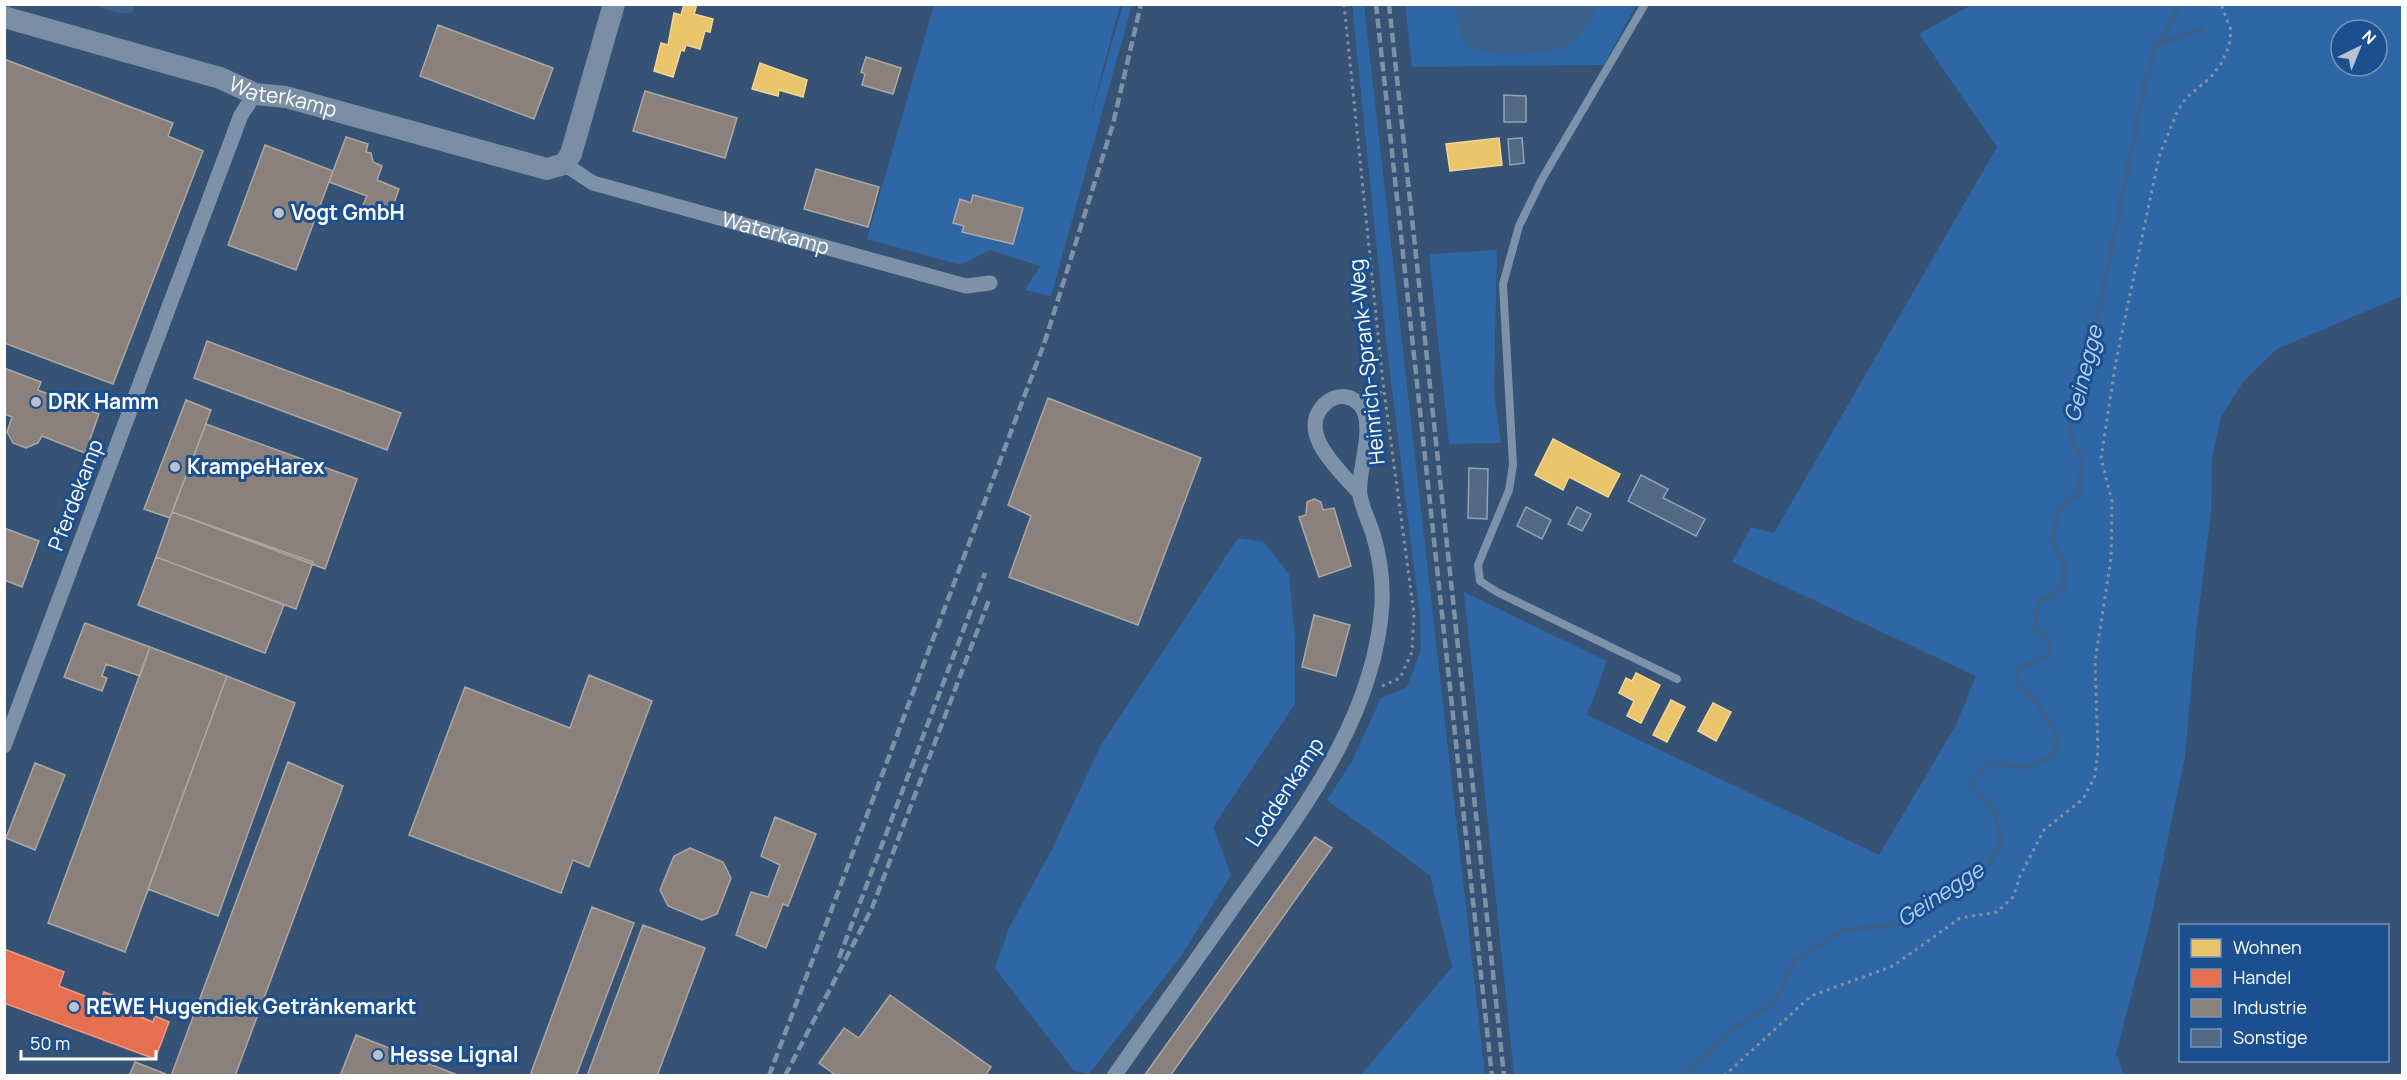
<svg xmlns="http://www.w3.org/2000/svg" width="2407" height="1080" font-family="Manrope,sans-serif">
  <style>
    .green { fill: #2f66a5; fill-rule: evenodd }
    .water { fill: #3b618d }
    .homes { fill: #e9c46a; stroke: #f0d697; stroke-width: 1.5 }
    .shops { fill: #e76f51; stroke: #ee9a85; stroke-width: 1.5 }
    .industry { fill: #8a817c; stroke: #ada7a3; stroke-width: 1.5 }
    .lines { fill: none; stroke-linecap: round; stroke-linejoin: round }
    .stream { stroke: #3b618d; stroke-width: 5 }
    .building { fill: #526984; stroke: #92a2b6; stroke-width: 1.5 }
    .path { stroke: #7d92a8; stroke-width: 3; stroke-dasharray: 3 4.5; stroke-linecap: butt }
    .lane { stroke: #7d92a8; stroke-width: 8 }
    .street { stroke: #7d92a8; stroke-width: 15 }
    .secondary { stroke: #798da4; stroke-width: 22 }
    .rail { stroke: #7e92a7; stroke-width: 4.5; stroke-dasharray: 10 4.5; stroke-linecap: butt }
    .poi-dot { fill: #b9c2ce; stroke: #1b4f8f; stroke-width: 2 }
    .labels { text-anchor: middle; stroke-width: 6; stroke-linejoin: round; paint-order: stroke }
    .street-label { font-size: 21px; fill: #fff; stroke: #1b4f8f }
    .poi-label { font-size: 21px; font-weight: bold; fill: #fff; stroke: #1b4f8f; text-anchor: start }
    .water-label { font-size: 22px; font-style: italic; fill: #b5d3f5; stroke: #1b4f8f }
  </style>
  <rect width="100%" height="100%" fill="#365274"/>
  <!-- green -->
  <path class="green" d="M 934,5 L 1120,5 L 1087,129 L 1123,5 L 1132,5 L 1051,296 L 1025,290 L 1040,266 L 990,250 L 961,265 L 867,239 Z
    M 1364,5 L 1485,1075 L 1361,1075 L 1452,967 L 1430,875 L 1327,800 L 1352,761 L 1381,698 L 1407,687 L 1421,649 L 1420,618 L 1386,340 L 1352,5 Z
    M 1405,5 L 1636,5 L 1604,65 L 1412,67 Z
    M 1971,5 L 2402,5 L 2402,296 L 2277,349 L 2243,382 L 2221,417 L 2212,459 L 2211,512 L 2196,632 L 2185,757 L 2150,923 L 2116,1054 L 2124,1075 L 1514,1075 L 1464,592 L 1607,661 L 1587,715 L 1879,855 L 1956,725 L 1976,676 L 1732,562 L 1751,527 L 1774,533 L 1997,147 L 1919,34 ZM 2341,30 L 2377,30 L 2377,66 L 2341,66 Z
    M 1497,250 L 1494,392 L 1501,443 L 1449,444 L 1429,254 Z
    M 1238,538 L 1264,542 L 1289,574 L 1295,639 L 1295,704 L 1213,827 L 1231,875 L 1182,955 L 1089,1074 L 1074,1071 L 995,968 L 1009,928 L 1051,851 L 1101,745 Z"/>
  <!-- water -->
  <path class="water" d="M 92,5 L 136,4 L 136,5 L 132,12 L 124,14 Z
    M 1457,5 L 1457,4 L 1598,5 C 1592,18 1582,38 1568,45 C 1548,55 1486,60 1468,44 C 1457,34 1458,17 1457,5 Z"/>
  <!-- homes -->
  <path class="homes" d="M 684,4 L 697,4 L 694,14 L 713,19 L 710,32 L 705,31 L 700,49 L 686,45 L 684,51 L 681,50 L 673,77 L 654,71 L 661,43 L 668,45 L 674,13 L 681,15 Z
    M 760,63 L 807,80 L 803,97 L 779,90 L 778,96 L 752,89 Z
    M 1499,138 L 1502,165 L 1450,171 L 1446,144 Z
    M 1553,439 L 1620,474 L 1608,497 L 1569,477 L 1563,490 L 1535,475 Z
    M 1636,673 L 1660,685 L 1641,723 L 1627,716 L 1634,701 L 1619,693 L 1626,678 L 1632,681 Z
    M 1671,700 L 1685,707 L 1667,742 L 1653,735 Z
    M 1713,703 L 1731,712 L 1716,741 L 1698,731 Z"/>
  <!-- shops -->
  <path class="shops" d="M 4,949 L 64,972 L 59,986 L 100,1002 L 104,992 L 120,998 L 119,1002 L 143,1011 L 141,1017 L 153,1022 L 155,1016 L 169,1022 L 155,1059 L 4,1003 Z"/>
  <!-- industry -->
  <path class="industry" d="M 438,25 L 553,68 L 534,119 L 420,76 Z
    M 866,57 L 901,68 L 893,94 L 862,85 L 865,74 L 861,72 Z
    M 4,59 L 173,123 L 168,136 L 203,151 L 113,384 L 4,343 Z
    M 645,91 L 737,118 L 725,158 L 633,131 Z
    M 346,137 L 368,144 L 366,152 L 371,153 L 373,162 L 382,166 L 377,180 L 399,189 L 390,214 L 363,205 L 367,196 L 329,182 Z
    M 265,145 L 333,171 L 296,270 L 228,245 Z
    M 816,169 L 879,187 L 868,227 L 804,209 Z
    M 973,195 L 1023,208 L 1013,244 L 962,232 L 964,226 L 953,223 L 960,199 L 971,203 Z
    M 207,341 L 401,413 L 387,450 L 194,378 Z
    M 4,368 L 41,382 L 38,390 L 99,414 L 85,453 L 42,436 L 38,443 L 26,448 L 13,443 L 7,432 L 12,417 L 4,414 Z
    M 1048,398 L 1201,458 L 1138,625 L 1009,577 L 1031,516 L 1008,505 Z
    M 186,400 L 211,410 L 170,518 L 144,509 Z
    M 206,424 L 357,479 L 325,569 L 172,512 Z
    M 1314,499 L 1321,502 L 1323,510 L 1334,508 L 1351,566 L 1319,577 L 1299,517 L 1306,515 L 1307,502 Z
    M 172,512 L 313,562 L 296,609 L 156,557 Z
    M 4,528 L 39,541 L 22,587 L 4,580 Z
    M 156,557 L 284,605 L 265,653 L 138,605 Z
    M 1314,615 L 1350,625 L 1336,676 L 1302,667 Z
    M 85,623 L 150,647 L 140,676 L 106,664 L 102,676 L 107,678 L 102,691 L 64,677 Z
    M 150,647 L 227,676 L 125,952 L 48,923 Z
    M 589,675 L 652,701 L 589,867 L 573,860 L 561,893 L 409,835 L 465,687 L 570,728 Z
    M 227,676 L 295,703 L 218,916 L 148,889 Z
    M 288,762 L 343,786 L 235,1076 L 171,1076 Z
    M 35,763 L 65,775 L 35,850 L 6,838 Z
    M 775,817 L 816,834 L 788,906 L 783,904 L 766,948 L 736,935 L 751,892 L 768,897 L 780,865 L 761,856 Z
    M 1315,837 L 1332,848 L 1170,1076 L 1144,1076 Z
    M 690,848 L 723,862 L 731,878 L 717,914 L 702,920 L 668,906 L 660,890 L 674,856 Z
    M 592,907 L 634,923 L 576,1076 L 536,1076 L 531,1073 Z
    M 643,925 L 705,948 L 657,1076 L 587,1076 Z
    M 890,995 L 991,1067 L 985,1076 L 832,1076 L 834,1074 L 819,1063 L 844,1028 L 859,1038 Z
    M 356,1035 L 460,1076 L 340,1076 Z
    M 135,1062 L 166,1074 L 166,1076 L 129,1076 Z"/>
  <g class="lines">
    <!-- stream -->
    <path class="stream" d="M 2245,5 L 2246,4
      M 2158,44 L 2202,29
      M 1682,1076 L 1739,1025 L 1774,1003 L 1795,961 L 1843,930 L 1899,924 L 1939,893 L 1983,871 L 2002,843 L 1995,811 L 1971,784 L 1990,762 L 2025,767 L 2052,757 L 2059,739 L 2041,708 L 2017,681 L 2019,669 L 2050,654 L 2050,641 L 2035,629 L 2038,602 L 2063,589 L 2065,568 L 2052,540 L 2059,509 L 2079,493 L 2082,461 L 2069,432 L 2086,373 L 2145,83 L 2157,44 L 2173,19 L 2178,4"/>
  </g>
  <!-- building -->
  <path class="building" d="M 1504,95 L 1526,96 L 1526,122 L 1504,122 Z
    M 1522,138 L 1524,163 L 1510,165 L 1508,139 Z
    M 1469,468 L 1488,469 L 1487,519 L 1468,518 Z
    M 1641,475 L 1668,489 L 1663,498 L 1705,519 L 1696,536 L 1628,501 Z
    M 1526,507 L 1551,520 L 1542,539 L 1517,526 Z
    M 1577,507 L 1591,514 L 1582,531 L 1568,524 Z"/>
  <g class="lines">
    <!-- path -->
    <path class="path" d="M 1344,4 L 1383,383 L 1414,614 L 1412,652 L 1400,678 L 1382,686
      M 1377,401 L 1382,388
      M 1724,1076 L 1811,996 L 1893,966 L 1960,918 L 1997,912 L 2013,897 L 2020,876 L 2044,830 L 2083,799 L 2095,776 L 2098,751 L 2095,661 L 2111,559 L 2112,501 L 2101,458 L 2116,361 L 2159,157 L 2177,112 L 2186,98 L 2210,78 L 2221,64 L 2229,46 L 2231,30 L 2221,4"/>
    <!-- lane -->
    <path class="lane" d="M 1645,4 L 1542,179 L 1519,226 L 1503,284 L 1513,465 L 1509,490 L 1478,565 L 1480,581 L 1497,592 L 1677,679"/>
    <!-- street -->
    <g class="street">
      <path id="s1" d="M 564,164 L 593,183 L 966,286 L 990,283"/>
      <path d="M 4,746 L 241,115 L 255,94"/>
      <path d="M 1114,1076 C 1155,1018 1196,960 1237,902 C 1301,812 1374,720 1382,605 C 1383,581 1380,557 1373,534 C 1369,521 1362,508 1360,495 C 1357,474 1372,439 1365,414 C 1363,406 1355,398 1346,397 C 1337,395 1328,400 1322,407 C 1298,436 1342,472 1360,494"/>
    </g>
    <!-- secondary -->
    <path class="secondary" id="s2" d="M 4,17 L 220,78 L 255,94 L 286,97 L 547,169 L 564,164 L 571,154 L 614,4"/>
    <!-- rail -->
    <path class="rail" d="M 1376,4 L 1492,1076
      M 1389,4 L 1504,1076
      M 839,958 L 985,573
      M 769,1076 L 1045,341 L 1113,124 L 1141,4
      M 785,1076 L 872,908 L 989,600"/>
  </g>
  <!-- markers -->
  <g class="poi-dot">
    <circle cx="279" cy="213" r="6"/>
    <circle cx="36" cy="402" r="6"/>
    <circle cx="175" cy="467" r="6"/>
    <circle cx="74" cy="1007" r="6"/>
    <circle cx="378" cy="1055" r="6"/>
  </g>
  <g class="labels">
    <!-- street labels -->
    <g class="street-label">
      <text dy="7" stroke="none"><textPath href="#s2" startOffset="291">Waterkamp</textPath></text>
      <text dy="7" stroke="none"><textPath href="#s1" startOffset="224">Waterkamp</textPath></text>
      <text transform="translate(1367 362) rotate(-96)" y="7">Heinrich-Sprank-Weg</text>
      <text transform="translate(76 495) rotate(-69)" y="7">Pferdekamp</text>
      <text transform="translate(1285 792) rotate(-57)" y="7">Loddenkamp</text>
    </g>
    <!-- poi labels -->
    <g class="poi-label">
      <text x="291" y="220">Vogt GmbH</text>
      <text x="48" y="409">DRK Hamm</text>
      <text x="187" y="474">KrampeHarex</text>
      <text x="86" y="1014">REWE Hugendiek Getränkemarkt</text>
      <text x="390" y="1062">Hesse Lignal</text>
    </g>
    <!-- water labels -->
    <g class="water-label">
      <text transform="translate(2083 374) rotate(-76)" y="8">Geinegge</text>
      <text transform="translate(1940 894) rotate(-33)" y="8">Geinegge</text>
    </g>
  </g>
  <!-- border -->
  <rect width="2407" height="1080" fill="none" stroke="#ffffff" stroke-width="12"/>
  <!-- legend -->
  <rect x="2179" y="924" width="210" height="138" fill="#1b4f8f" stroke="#7695bc" stroke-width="1.5"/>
  <rect x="2191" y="939" width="30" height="18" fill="#e9c46a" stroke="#7695bc" stroke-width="1.5"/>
  <text x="2233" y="954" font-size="18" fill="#ffffff">Wohnen</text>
  <rect x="2191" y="969" width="30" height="18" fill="#e76f51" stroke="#7695bc" stroke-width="1.5"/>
  <text x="2233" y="984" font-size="18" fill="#ffffff">Handel</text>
  <rect x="2191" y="999" width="30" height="18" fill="#8a817c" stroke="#7695bc" stroke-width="1.5"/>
  <text x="2233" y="1014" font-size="18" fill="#ffffff">Industrie</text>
  <rect x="2191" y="1029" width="30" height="18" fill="#526984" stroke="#7695bc" stroke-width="1.5"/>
  <text x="2233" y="1044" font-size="18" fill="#ffffff">Sonstige</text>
  <!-- north arrow -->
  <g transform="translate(2359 48) rotate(43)"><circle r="28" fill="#1b4f8f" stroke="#7695bc" stroke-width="1.5"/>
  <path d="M0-4.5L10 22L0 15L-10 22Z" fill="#b9c2ce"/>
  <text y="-9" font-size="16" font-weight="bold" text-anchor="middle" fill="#ffffff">N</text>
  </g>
  <!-- scale -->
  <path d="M21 1050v9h135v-9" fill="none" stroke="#ffffff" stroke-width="3"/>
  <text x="30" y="1050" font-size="18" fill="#ffffff" stroke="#1b4f8f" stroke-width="4.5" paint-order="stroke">50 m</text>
</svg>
